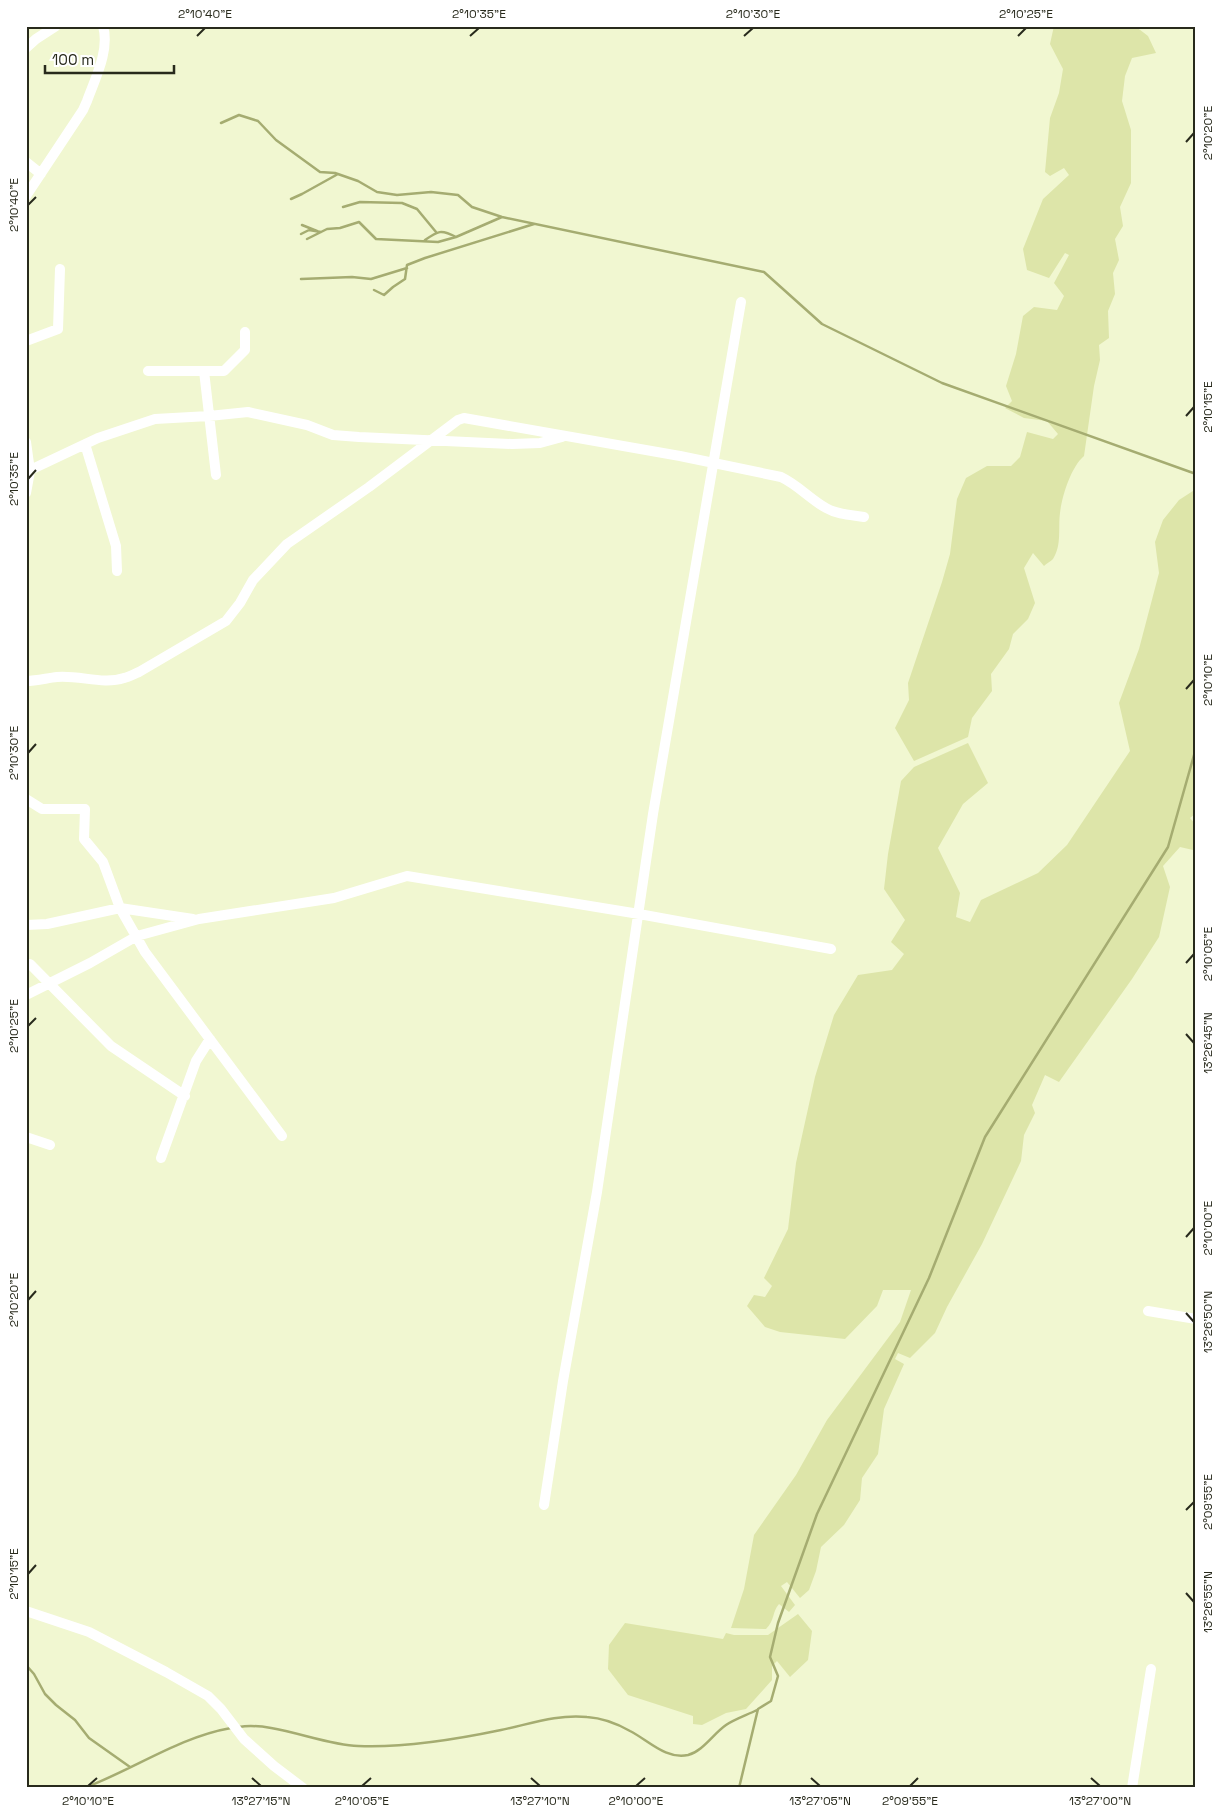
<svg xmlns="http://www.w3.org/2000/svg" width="1222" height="1814" font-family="'Space Grotesk',sans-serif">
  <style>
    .green { fill: #dde5a9 }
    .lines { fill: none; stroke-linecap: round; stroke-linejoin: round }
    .stream { stroke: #a5ac71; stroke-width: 2.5 }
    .minor { stroke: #fff; stroke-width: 10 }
    .ticks { fill: none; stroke: #282a1c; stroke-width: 2 }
    .neatline { fill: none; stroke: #282a1c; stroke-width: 2 }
    .ticks-label { font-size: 12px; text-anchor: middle; fill: #282a1c }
  </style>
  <rect width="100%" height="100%" fill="#f1f7d1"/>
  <!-- green -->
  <path class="green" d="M 1054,26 L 1135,26 L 1148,36 L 1156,53 L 1132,58 L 1125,76 L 1122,101 L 1131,130 L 1131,183 L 1120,207 L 1123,226 L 1115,239 L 1119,260 L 1113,273 L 1115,294 L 1108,311 L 1109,338 L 1099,345 L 1100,360 L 1094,386 L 1084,456 C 1071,467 1062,496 1060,513 C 1058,528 1062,545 1053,559 C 1051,561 1046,564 1044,566 L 1033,553 L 1024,568 L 1035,603 L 1028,619 L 1013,634 L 1009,649 L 991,674 L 992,691 L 972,718 L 968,737 L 914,761 L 895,728 L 909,700 L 908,683 L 942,582 L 950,554 L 957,499 L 966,478 L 987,466 L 1011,466 L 1020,457 L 1027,432 L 1053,439 L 1058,434 L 1047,421 L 1024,418 L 1005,408 L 1012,401 L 1006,386 L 1016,354 L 1023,316 L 1034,307 L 1057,310 L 1064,296 L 1054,283 L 1069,255 L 1065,253 L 1049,278 L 1027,270 L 1023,249 L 1043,199 L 1069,175 L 1064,168 L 1050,176 L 1045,172 L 1050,118 L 1059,93 L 1063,69 L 1050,44 Z
    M 1196,489 L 1196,813 L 1190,818 L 1196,825 L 1196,845 L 1193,850 L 1180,847 L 1163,866 L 1170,887 L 1159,937 L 1132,979 L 1059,1082 L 1045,1075 L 1032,1105 L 1035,1113 L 1024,1135 L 1021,1161 L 982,1244 L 947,1307 L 935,1333 L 910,1358 L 898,1353 L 895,1359 L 904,1364 L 884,1409 L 878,1454 L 862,1478 L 860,1500 L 844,1525 L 821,1547 L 816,1571 L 809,1590 L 800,1598 L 787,1582 L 781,1586 L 795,1605 L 789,1612 L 779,1604 C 772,1612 775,1620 766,1629 L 731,1628 L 744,1589 L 754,1535 L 796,1475 L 827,1420 L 900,1322 L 911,1290 L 883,1290 L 877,1306 L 845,1339 L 780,1332 L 765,1327 L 747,1306 L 754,1295 L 765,1297 L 772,1286 L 764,1278 L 788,1229 L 796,1163 L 815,1077 L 834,1015 L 858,975 L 892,970 L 904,954 L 891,942 L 905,920 L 884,889 L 888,854 L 901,781 L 914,767 L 968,743 L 988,783 L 963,804 L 938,848 L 960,893 L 956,917 L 970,922 L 981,900 L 1038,873 L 1067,845 L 1130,751 L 1119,703 L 1139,649 L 1159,573 L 1155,542 L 1163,520 L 1179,500 Z
    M 798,1614 L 812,1631 L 808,1660 L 790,1677 L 777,1661 L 772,1666 L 772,1680 L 746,1709 L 726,1713 L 702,1725 L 693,1724 L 693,1716 L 628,1695 L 608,1669 L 609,1645 L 625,1623 L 723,1639 L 726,1633 L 734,1635 L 768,1635 Z"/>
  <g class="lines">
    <!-- stream -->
    <path class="stream" d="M 221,123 L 239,115 L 258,121 L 276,140 L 320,172 L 335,173 L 358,181 L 377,192 L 397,195 L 431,192 L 458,195 L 472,207 L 502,217 L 764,272 L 822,324 L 942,383 L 1196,474
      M 291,199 L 302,194 L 338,174
      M 343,207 L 360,202 L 402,203 L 417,209 L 436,232
      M 302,225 L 317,231
      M 301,234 L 309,230 L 321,232
      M 307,239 L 327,229 L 340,228 L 359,222 L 376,239 L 438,242 L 456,237 L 502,217
      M 425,240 C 438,231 441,229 456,237
      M 301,279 L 352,277 L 371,279 L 407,268
      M 374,290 L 384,295 L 393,287 L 405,279 L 407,265 L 425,258 L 534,224
      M 26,1665 L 34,1674 L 45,1694 L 56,1705 L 75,1720 L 89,1738 L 130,1767
      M 239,1727 C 273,1721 322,1745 358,1746 C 402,1748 458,1739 501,1730 C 530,1724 557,1714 587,1717 C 603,1718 616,1723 630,1731 C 648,1740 666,1760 688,1755 C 703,1751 713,1734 726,1725 C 735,1719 747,1715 757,1710
      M 84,1788 C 133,1770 179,1737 231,1728
      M 739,1788 L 758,1709 L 771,1701 L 778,1676 L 770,1657 L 778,1623 L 817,1514 L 929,1278 L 985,1137 L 1168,847 L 1196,748"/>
    <!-- minor -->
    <path class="minor" d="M 26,48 L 36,39 L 56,26
      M 26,162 L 41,174
      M 26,196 L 83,110 L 87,101 C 95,79 110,50 103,26
      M 26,341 L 58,329 L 60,269
      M 148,371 L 224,371 L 245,350 L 245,332
      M 204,371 L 216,475
      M 26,442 L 30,471 L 26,493
      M 85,444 L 116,546 L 117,571
      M 26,472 L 98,438 L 155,419 L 209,416 L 248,412 L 307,425 L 333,435 L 359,437 L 512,444 L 540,443 L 562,437
      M 26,681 C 37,681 47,678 57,677 C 80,675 103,685 124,678 C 129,677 134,674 139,672 L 226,621 L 240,603 L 253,580 L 287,544 L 369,487 L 458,420 L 464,418 L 680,456 L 781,477 C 798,485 810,499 826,508 C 838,515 852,515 864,517
      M 26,799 L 42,809 L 85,809 L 84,839 L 103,862 L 120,908 L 145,952 L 282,1136
      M 26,925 L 47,924 L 120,908 L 193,919
      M 30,964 L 111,1046 L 185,1096
      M 26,995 L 90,963 L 137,936 L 199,919 L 334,898 L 407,876 L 639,914 L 831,949
      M 26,1137 L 50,1145
      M 161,1158 L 196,1061 L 210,1039
      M 1148,1311 L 1196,1319
      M 544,1505 L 563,1381 L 597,1192 L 653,814 L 741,302
      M 26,1611 L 89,1632 L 166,1672 L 208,1696 L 221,1709 L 244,1739 L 274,1766 L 303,1788
      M 1132,1788 L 1151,1669"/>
  </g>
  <!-- ticks -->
  <path class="ticks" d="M 197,36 L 205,28M 470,36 L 479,28M 744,36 L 753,28M 1018,36 L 1026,28M 1186,142 L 1194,133M 28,205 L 36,197M 1186,416 L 1194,407M 28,479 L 36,470M 1186,689 L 1194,680M 28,753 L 36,744M 1186,963 L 1194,954M 28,1026 L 36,1018M 1186,1034 L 1194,1043M 1186,1237 L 1194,1228M 28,1300 L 36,1291M 1186,1313 L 1194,1322M 1186,1510 L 1194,1502M 28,1574 L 36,1565M 1186,1593 L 1194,1602M 252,1778 L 261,1786M 531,1778 L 540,1786M 811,1778 L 820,1786M 1091,1778 L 1100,1786M 88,1786 L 97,1778M 362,1786 L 371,1778M 636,1786 L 645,1778M 910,1786 L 918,1778"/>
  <!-- border -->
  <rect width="1222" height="1814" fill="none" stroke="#ffffff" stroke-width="55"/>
  <!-- scale -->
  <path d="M45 65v8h129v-8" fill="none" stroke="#282a1c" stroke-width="2.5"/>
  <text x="52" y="65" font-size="15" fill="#282a1c" stroke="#ffffff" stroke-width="4" paint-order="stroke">100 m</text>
  <rect x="28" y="28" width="1166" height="1758" class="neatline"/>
  <g class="ticks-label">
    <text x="205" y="18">2°10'40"E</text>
    <text x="479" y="18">2°10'35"E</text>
    <text x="753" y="18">2°10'30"E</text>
    <text x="1026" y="18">2°10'25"E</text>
    <text transform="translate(1208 133) rotate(-90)" y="4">2°10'20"E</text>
    <text transform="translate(14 205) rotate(-90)" y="4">2°10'40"E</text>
    <text transform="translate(1208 407) rotate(-90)" y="4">2°10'15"E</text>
    <text transform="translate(14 479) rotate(-90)" y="4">2°10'35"E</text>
    <text transform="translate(1208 680) rotate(-90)" y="4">2°10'10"E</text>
    <text transform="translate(14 753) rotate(-90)" y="4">2°10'30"E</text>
    <text transform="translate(1208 954) rotate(-90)" y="4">2°10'05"E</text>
    <text transform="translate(14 1026) rotate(-90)" y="4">2°10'25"E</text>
    <text transform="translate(1208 1043) rotate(-90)" y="4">13°26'45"N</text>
    <text transform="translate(1208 1228) rotate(-90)" y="4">2°10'00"E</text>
    <text transform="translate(14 1300) rotate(-90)" y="4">2°10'20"E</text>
    <text transform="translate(1208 1322) rotate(-90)" y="4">13°26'50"N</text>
    <text transform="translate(1208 1502) rotate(-90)" y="4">2°09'55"E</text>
    <text transform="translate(14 1574) rotate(-90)" y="4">2°10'15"E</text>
    <text transform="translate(1208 1602) rotate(-90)" y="4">13°26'55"N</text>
    <text x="88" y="1805">2°10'10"E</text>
    <text x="261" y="1805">13°27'15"N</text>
    <text x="362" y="1805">2°10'05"E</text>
    <text x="540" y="1805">13°27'10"N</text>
    <text x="636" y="1805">2°10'00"E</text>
    <text x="820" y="1805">13°27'05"N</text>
    <text x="910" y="1805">2°09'55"E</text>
    <text x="1100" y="1805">13°27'00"N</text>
  </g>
</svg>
